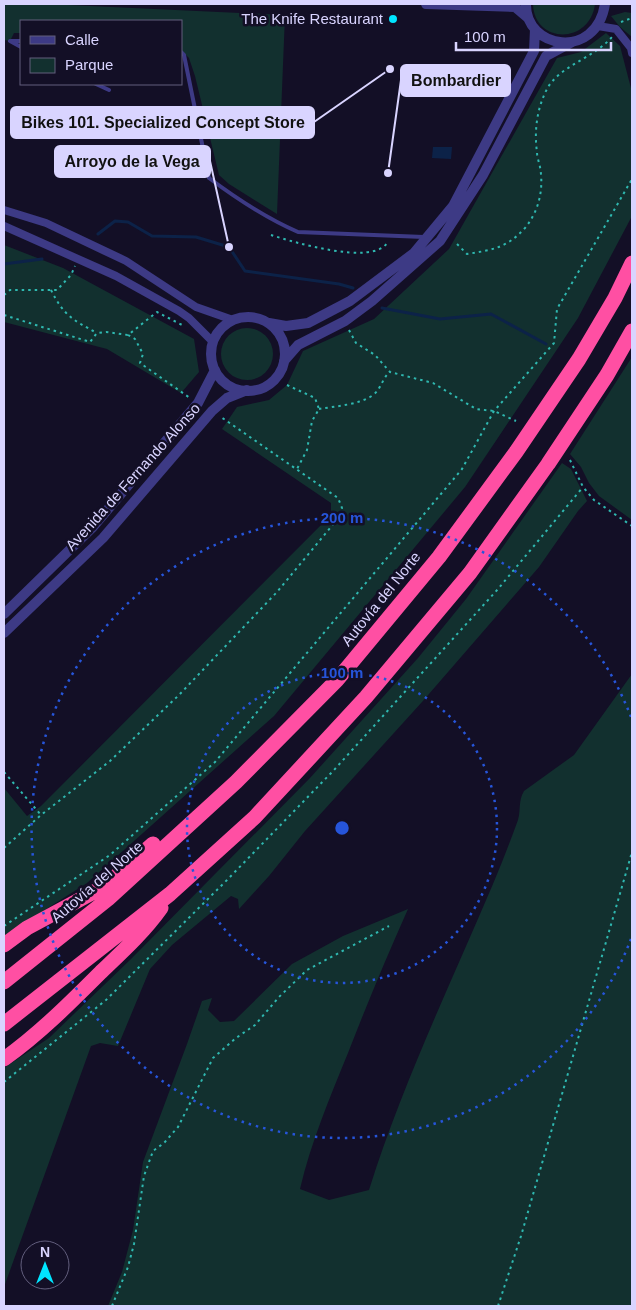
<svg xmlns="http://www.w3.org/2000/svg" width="636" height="1310" font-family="Helvetica,sans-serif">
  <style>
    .green { fill: #12302f }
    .water { fill: #0c2248 }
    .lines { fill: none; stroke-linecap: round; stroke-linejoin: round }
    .stream { stroke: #0c2248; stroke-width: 3 }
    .path { stroke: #2fb8b0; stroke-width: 2; stroke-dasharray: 2.5 4; stroke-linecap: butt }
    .service { stroke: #3d3a85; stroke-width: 4 }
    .minor { stroke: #3d3a85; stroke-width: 8 }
    .tertiary { stroke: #3d3a85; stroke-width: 10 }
    .motorway { stroke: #ff4fa3; stroke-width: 15 }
    .ring { fill: none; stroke: #2655da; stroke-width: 2.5; stroke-dasharray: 2.5 5 }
    .poi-dot { fill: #00e5ff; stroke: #130f26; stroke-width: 2 }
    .labels { text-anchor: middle; stroke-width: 5; stroke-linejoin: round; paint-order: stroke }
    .poi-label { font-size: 15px; fill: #d9d4ff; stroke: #130f26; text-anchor: end }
    .street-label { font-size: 15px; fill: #d9d4ff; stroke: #130f26 }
    .centre { fill: #2655da; stroke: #130f26; stroke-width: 2.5 }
    .ring-label { font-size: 15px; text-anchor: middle; font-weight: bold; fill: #2655da; stroke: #130f26; stroke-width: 5; stroke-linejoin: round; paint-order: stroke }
    .leader { fill: none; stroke: #d9d4ff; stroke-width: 2 }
    .callout-dot { fill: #d9d4ff; stroke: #130f26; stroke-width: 2 }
    .callout { fill: #d9d4ff; stroke: #d9d4ff; stroke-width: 2 }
    .callout-label { font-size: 16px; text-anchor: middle; font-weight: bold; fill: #111 }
  </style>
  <rect width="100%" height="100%" fill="#130f26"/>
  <!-- green -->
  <path class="green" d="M 4,4 L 47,4 L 285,15 L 277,214 L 229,184 L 219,175 L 195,76 L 189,58 L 181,50 L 181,21 L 21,21 L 21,33 L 14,33 L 10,41 L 4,40 Z
    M 533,4 L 595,4 C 590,45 534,44 533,4 Z
    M 625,12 L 632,13 L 632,37 L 620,27 L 611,16 Z
    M 606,33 L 620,46 L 632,92 L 632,216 L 578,318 L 465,487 L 274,716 L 87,883 L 4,936 L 4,788 L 27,816 L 41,806 L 331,515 L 331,503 L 222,429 L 237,407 L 269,400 L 287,385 L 303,351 L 374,319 L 449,249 L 557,58 L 581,52 Z
    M 4,245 L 63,268 L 194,339 L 199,372 L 181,393 L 107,349 L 4,322 Z
    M221 354a26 26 0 1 1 52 0a26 26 0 1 1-52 0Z
    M 632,357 L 632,520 L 599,496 L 589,483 L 581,467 L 570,454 Z
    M 562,463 L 571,469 L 587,501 L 578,511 L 539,567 L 422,702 L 305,831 L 269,876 L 239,909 L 238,899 L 231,896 L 172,945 L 150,969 L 118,1046 L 100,1043 L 91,1046 L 4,1287 L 4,1068 L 49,1038 L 131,959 L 310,778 L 418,658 L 466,599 Z
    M 632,674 L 632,1306 L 108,1306 L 122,1272 L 133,1230 L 143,1162 L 187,1044 L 202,1001 L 212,998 L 208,1010 L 220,1022 L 234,1021 L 292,964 L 343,936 L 408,909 C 387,956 367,1004 348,1053 C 330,1097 311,1142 300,1189 L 329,1200 L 369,1190 C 402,1085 450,985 493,884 C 502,863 510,842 518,820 C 521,810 518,801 524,791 L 574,755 Z"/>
  <!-- water -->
  <path class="water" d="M 433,147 L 452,147 L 451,159 L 432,158 Z"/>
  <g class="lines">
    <!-- stream -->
    <path class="stream" d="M 98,234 L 115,221 L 128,222 L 152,236 L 196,237 L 229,247 L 245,271 L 339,284 L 353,288
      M 4,264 L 42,259
      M 382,308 L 440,319 L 491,314 L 546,344"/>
    <!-- path -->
    <path class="path" d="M 621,22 L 632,18
      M 271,235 C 293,242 372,266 387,243
      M 457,244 L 467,254 C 492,250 507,248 525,228 C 539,211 544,189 540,167 C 539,162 537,157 537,152 C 534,131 537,108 547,89 C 559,66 594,58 612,37
      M 51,290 C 64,316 73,320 97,333
      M 4,295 L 10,290 L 57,290 L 71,275 L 75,266
      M 4,315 L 90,342 L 97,333 L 106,332 L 128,335 L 157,312 L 184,326
      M 349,330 L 356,343 L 375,355 L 390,372 L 433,383 L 476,409 L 494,411 L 516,421
      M 128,335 L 135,339 L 143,354 L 140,363 L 190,398
      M 287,385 L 315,398 L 319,409 L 312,421 L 307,450 L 297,469
      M 319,409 C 336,406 359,405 373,395 C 382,388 382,378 390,372
      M 570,460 L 583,487 L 594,500 L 632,526
      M 4,772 L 41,815
      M 4,848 L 41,815 L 110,761 L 179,695 L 277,592 L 340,516 L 342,508 L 338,498 L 221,417
      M 4,926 L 110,855 L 215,762 L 462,469 L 494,411 L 554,343 L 557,309 L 632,179
      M 4,1082 L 106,1000 L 227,880 L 334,770 L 498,589 L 583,487
      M 112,1306 L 128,1267 L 134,1244 L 144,1176 L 153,1151 L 164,1143 L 178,1127 L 213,1058 L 236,1038 L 255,1025 L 279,997 L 307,970 L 389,926
      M 498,1306 L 521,1236 L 632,852"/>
    <!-- service -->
    <path class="service" d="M 10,41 L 21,47
      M 11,41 L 21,41
      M 181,52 L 184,55 L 209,178 C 237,199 266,218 298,232 L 424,237
      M 96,84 L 109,90"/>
    <!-- minor -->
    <path class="minor" d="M 598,26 L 616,29 L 631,48 L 632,53
      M 4,210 L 46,223 L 126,261 L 196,307 L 233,320
      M 4,226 L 116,276 L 179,311 L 189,318 L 213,342"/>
    <!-- tertiary -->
    <path class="tertiary" d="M 426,4 L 515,7 L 528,18
      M 526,4 C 525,49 596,61 605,4
      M211 354a37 37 0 1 1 74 0a37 37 0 1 1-74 0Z
      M 269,323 L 286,326 L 308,323 L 350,301 L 414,253 L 453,206 L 534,51 L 535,29
      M 284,361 L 298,345 L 345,321 L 372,301 L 440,241 L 483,175 L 546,56 L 572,42
      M 4,614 L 92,528 L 198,403 L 215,370
      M 4,633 L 103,538 L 212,411 L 227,398 L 247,390"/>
    <!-- motorway -->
    <path class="motorway" d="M 4,945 L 27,928 L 105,886 L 153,844
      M 4,982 L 108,899 L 236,782 L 337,680 L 439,557 L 516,452 L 579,359 L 615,298 L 632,263
      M 4,1024 L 170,894 L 255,817 L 366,697 L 470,573 L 548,464 L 607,375 L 632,331
      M 4,1059 C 39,1034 70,1003 101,972 C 122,952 144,932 161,908"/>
  </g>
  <!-- distance rings -->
  <g class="ring">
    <circle cx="342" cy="828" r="155"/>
    <path d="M631 939A310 310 0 1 1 631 717"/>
  </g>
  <!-- markers -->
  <circle class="poi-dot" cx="393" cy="19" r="5"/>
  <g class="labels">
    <!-- poi labels -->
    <g class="poi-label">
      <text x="383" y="24">The Knife Restaurant</text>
    </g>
    <!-- street labels -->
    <g class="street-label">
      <text transform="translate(133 477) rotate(-48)" y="5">Avenida de Fernando Alonso</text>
      <text transform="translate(381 599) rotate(-51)" y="5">Autovía del Norte</text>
      <text transform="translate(97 882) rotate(-41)" y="5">Autovía del Norte</text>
    </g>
  </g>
  <circle cx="342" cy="828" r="8" class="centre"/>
  <g class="ring-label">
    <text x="342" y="523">200 m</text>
    <text x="342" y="678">100 m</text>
  </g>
  <!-- callouts -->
  <path class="leader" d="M388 173L401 80M390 69L314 122M229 247L210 161"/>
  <g class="callout-dot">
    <circle cx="388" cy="173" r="5"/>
    <circle cx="390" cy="69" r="5"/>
    <circle cx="229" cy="247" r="5"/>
  </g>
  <g class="callout">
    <rect x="401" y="65" width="109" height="31" rx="5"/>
    <rect x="11" y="107" width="303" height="31" rx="5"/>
    <rect x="55" y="146" width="155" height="31" rx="5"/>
  </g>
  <g class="callout-label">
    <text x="456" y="86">Bombardier</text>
    <text x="163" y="128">Bikes 101. Specialized Concept Store</text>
    <text x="132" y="167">Arroyo de la Vega</text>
  </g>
  <!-- border -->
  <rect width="636" height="1310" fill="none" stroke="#d9d4ff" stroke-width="10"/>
  <!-- legend -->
  <rect x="20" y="20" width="162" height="65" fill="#130f26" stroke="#625e7d"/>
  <rect x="30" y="36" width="25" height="8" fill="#3d3a85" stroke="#625e7d"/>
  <text x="65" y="45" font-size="15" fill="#d9d4ff">Calle</text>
  <rect x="30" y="58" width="25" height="15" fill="#12302f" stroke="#625e7d"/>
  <text x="65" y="70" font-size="15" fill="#d9d4ff">Parque</text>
  <!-- north arrow -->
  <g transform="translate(45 1265)"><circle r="24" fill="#130f26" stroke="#625e7d"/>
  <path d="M0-4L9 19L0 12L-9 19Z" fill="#00e5ff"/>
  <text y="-8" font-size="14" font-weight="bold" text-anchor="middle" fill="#d9d4ff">N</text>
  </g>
  <!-- scale -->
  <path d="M456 42v8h155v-8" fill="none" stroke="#d9d4ff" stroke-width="2.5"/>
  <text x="464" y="42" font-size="15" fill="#d9d4ff" stroke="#130f26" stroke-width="4" paint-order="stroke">100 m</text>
</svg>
